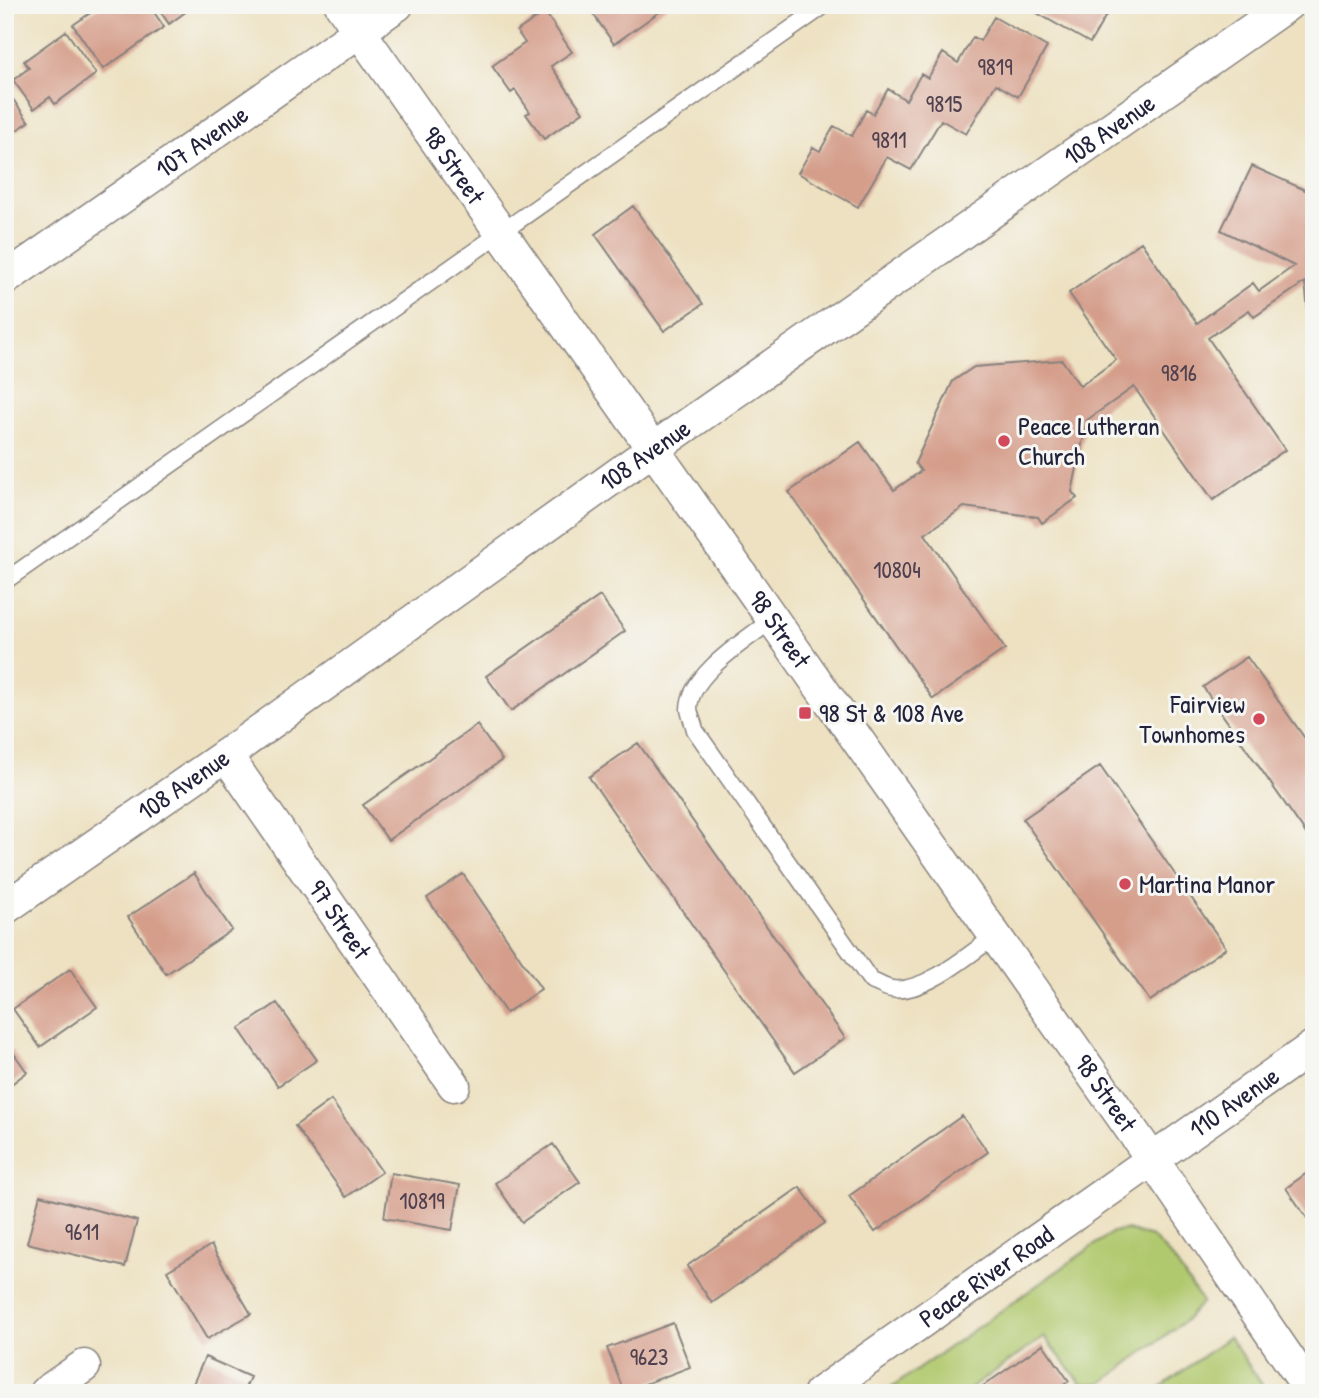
<svg xmlns="http://www.w3.org/2000/svg" width="1319" height="1398" font-family="'Patrick Hand',sans-serif">
  <style>
    .green { fill: #b1c96e; stroke: #6a7654; stroke-width: 2 }
    .building { fill: #d59e8b }
    .lines { fill: none; stroke-linecap: round; stroke-linejoin: round }
    .lane-casing { stroke: #88827e; stroke-width: 19 }
    .street-casing { stroke: #88827e; stroke-width: 35 }
    .lane { stroke: #fff; stroke-width: 16 }
    .street { stroke: #fff; stroke-width: 32 }
    .poi-dot { fill: #d1495b; stroke: #f6f6f2; stroke-width: 2.5 }
    .labels { text-anchor: middle; stroke-width: 6; stroke-linejoin: round; paint-order: stroke }
    .number-label { font-size: 23px; fill: #4f414f }
    .street-label { font-size: 26px; fill: #22223b; stroke: #f6f6f2 }
    .poi-label { font-size: 26px; fill: #22223b; stroke: #f6f6f2; text-anchor: start }
  </style>
  <rect width="100%" height="100%" fill="#f6f6f2"/>
  <filter id="ink" filterUnits="userSpaceOnUse"><feTurbulence type="fractalNoise" baseFrequency=".0143" numOctaves="2"/><feDisplacementMap in="SourceGraphic" scale="14" xChannelSelector="R" yChannelSelector="G"/><feConvolveMatrix kernelMatrix="1 2 1 2 8 2 1 2 1" color-interpolation-filters="sRGB"/></filter>
  <filter id="wash" filterUnits="userSpaceOnUse"><feTurbulence type="fractalNoise" baseFrequency=".00686" numOctaves="4" result="noise"/><feDisplacementMap in="SourceGraphic" scale="28" xChannelSelector="R" yChannelSelector="G"/><feGaussianBlur stdDeviation="1.57" result="paint"/><feColorMatrix in="noise" values="0 0 0 0 0 0 0 0 0 0 0 0 0 0 0 0 0 1.4 0 .05"/><feComposite in="paint" operator="in"/></filter>
  <g filter="url(#wash)">
    <rect width="100%" height="100%" fill="#ede1c1"/>
    <!-- green -->
    <path class="green" d="M 1126,1230 L 1152,1237 L 1173,1259 L 1202,1302 L 1186,1320 L 1102,1383 L 1082,1384 L 1044,1337 L 964,1393 L 884,1393 L 1113,1232 Z
      M 1229,1337 L 1268,1393 L 1153,1393 Z"/>
    <g id="blocks">
      <!-- building -->
      <path class="building" d="M 102,5 L 149,5 L 164,27 L 103,69 L 73,25 Z
        M 156,5 L 195,5 L 169,24 Z
        M 587,5 L 669,5 L 614,44 Z
        M 1032,5 L 1112,5 L 1090,43 L 1030,9 Z
        M 545,12 L 572,52 L 551,66 L 583,112 L 544,139 L 526,114 L 530,112 L 515,90 L 511,93 L 492,66 L 525,43 L 517,31 Z
        M 994,17 L 1047,47 L 1018,97 L 996,84 L 966,134 L 941,120 L 911,170 L 887,157 L 858,207 L 798,173 L 813,147 L 820,151 L 834,126 L 852,136 L 866,110 L 873,114 L 888,89 L 906,100 L 921,74 L 928,78 L 943,53 L 958,63 L 973,37 L 980,41 Z
        M 66,31 L 96,74 L 55,104 L 50,97 L 34,109 L 13,80 L 29,68 L 24,61 Z
        M 5,88 L 29,122 L 5,138 Z
        M 1252,166 L 1314,194 L 1314,349 L 1312,349 L 1305,282 L 1254,317 L 1249,310 L 1208,338 L 1285,450 L 1213,500 L 1134,387 L 1087,420 L 1072,492 L 1077,498 L 1042,523 L 1038,517 L 964,507 L 925,534 L 1005,649 L 933,699 L 789,492 L 860,442 L 894,490 L 921,471 L 915,463 L 953,381 L 974,367 L 1062,360 L 1080,386 L 1116,360 L 1069,293 L 1141,242 L 1197,323 L 1253,283 L 1259,291 L 1294,266 L 1221,230 Z
        M 633,206 L 703,304 L 664,331 L 595,234 Z
        M 600,596 L 625,631 L 511,711 L 486,676 Z
        M 1247,657 L 1314,751 L 1314,845 L 1203,687 Z
        M 477,725 L 502,760 L 388,840 L 363,805 Z
        M 638,743 L 845,1038 L 795,1072 L 589,777 Z
        M 1100,766 L 1226,948 L 1150,1001 L 1023,819 Z
        M 194,873 L 232,930 L 166,974 L 128,917 Z
        M 463,874 L 541,989 L 506,1013 L 427,898 Z
        M 70,969 L 97,1007 L 40,1047 L 13,1009 Z
        M 277,1003 L 317,1060 L 278,1086 L 239,1029 Z
        M 5,1041 L 27,1072 L 5,1089 Z
        M 331,1100 L 382,1172 L 346,1197 L 295,1126 Z
        M 962,1116 L 988,1152 L 875,1232 L 849,1196 Z
        M 553,1144 L 580,1182 L 522,1222 L 495,1183 Z
        M 1314,1168 L 1314,1228 L 1286,1188 Z
        M 391,1173 L 460,1185 L 452,1230 L 384,1218 Z
        M 800,1187 L 825,1223 L 712,1303 L 687,1266 Z
        M 40,1195 L 137,1221 L 125,1267 L 27,1243 Z
        M 211,1245 L 251,1314 L 207,1339 L 167,1271 Z
        M 673,1323 L 690,1367 L 624,1392 L 607,1348 Z
        M 1043,1344 L 1069,1381 L 1053,1393 L 973,1393 Z
        M 205,1357 L 250,1377 L 243,1393 L 189,1393 Z"/>
    </g>
  </g>
  <g filter="url(#ink)">
    <use href="#blocks" fill-opacity="0" stroke="#88827e" stroke-width="2"/>
    <g class="lines">
      <defs>
        <path id="lane" d="M 5,581 L 825,5
          M 773,619 C 748,639 689,674 689,709 C 690,716 694,724 695,730 L 871,981 C 878,983 885,988 892,989 C 924,994 969,954 995,936"/>
        <g id="street">
          <path id="s1" d="M 341,5 L 1152,1159 L 1312,1393"/>
          <path id="s2" d="M 5,279 L 397,5"/>
          <path id="s3" d="M 226,755 L 454,1085"/>
          <path id="s4" d="M 5,908 L 226,755 L 653,449 L 1287,5"/>
          <path d="M 45,1393 L 84,1366"/>
          <path id="s5" d="M 820,1393 L 1314,1046"/>
        </g>
      </defs>
      <!-- lane casing -->
      <use href="#lane" class="lane-casing"/>
      <!-- street casing -->
      <use href="#street" class="street-casing"/>
      <!-- lane -->
      <use href="#lane" class="lane"/>
      <!-- street -->
      <use href="#street" class="street"/>
    </g>
  </g>
  <!-- markers -->
  <g class="poi-dot">
    <circle cx="1004" cy="441" r="7"/>
    <rect x="798" y="706" width="14" height="14" rx="3.5"/>
    <circle cx="1259" cy="719" r="7"/>
    <circle cx="1125" cy="884" r="7"/>
  </g>
  <g class="labels">
    <!-- number labels -->
    <g class="number-label">
      <text x="995" y="75">9819</text>
      <text x="944" y="112">9815</text>
      <text x="889" y="148">9811</text>
      <text x="1179" y="381">9816</text>
      <text x="897" y="578">10804</text>
      <text x="422" y="1209">10819</text>
      <text x="82" y="1240">9611</text>
      <text x="649" y="1365">9623</text>
    </g>
    <!-- street labels -->
    <g class="street-label">
      <text dy="9" stroke="none"><textPath href="#s4" startOffset="1351">108 Avenue</textPath></text>
      <text dy="9" stroke="none"><textPath href="#s2" startOffset="240">107 Avenue</textPath></text>
      <text dy="9" stroke="none"><textPath href="#s1" startOffset="196">98 Street</textPath></text>
      <text dy="9" stroke="none"><textPath href="#s4" startOffset="784">108 Avenue</textPath></text>
      <text dy="9" stroke="none"><textPath href="#s1" startOffset="763">98 Street</textPath></text>
      <text dy="9" stroke="none"><textPath href="#s4" startOffset="217">108 Avenue</textPath></text>
      <text dy="9" stroke="none"><textPath href="#s3" startOffset="200">97 Street</textPath></text>
      <text dy="9" stroke="none"><textPath href="#s1" startOffset="1330">98 Street</textPath></text>
      <text dy="9" stroke="none"><textPath href="#s5" startOffset="506">110 Avenue</textPath></text>
      <text dy="9" stroke="none"><textPath href="#s5" startOffset="203">Peace River Road</textPath></text>
    </g>
    <!-- poi labels -->
    <g class="poi-label">
      <text x="1018" y="435">Peace Lutheran<tspan x="1018" dy="30">Church</tspan></text>
      <text x="1245" y="713" text-anchor="end">Fairview<tspan x="1245" dy="30">Townhomes</tspan></text>
      <text x="819" y="722">98 St &amp; 108 Ave</text>
      <text x="1139" y="893">Martina Manor</text>
    </g>
  </g>
  <!-- margin -->
  <rect width="1319" height="1398" fill="none" stroke="#f6f6f2" stroke-width="28"/>
</svg>
